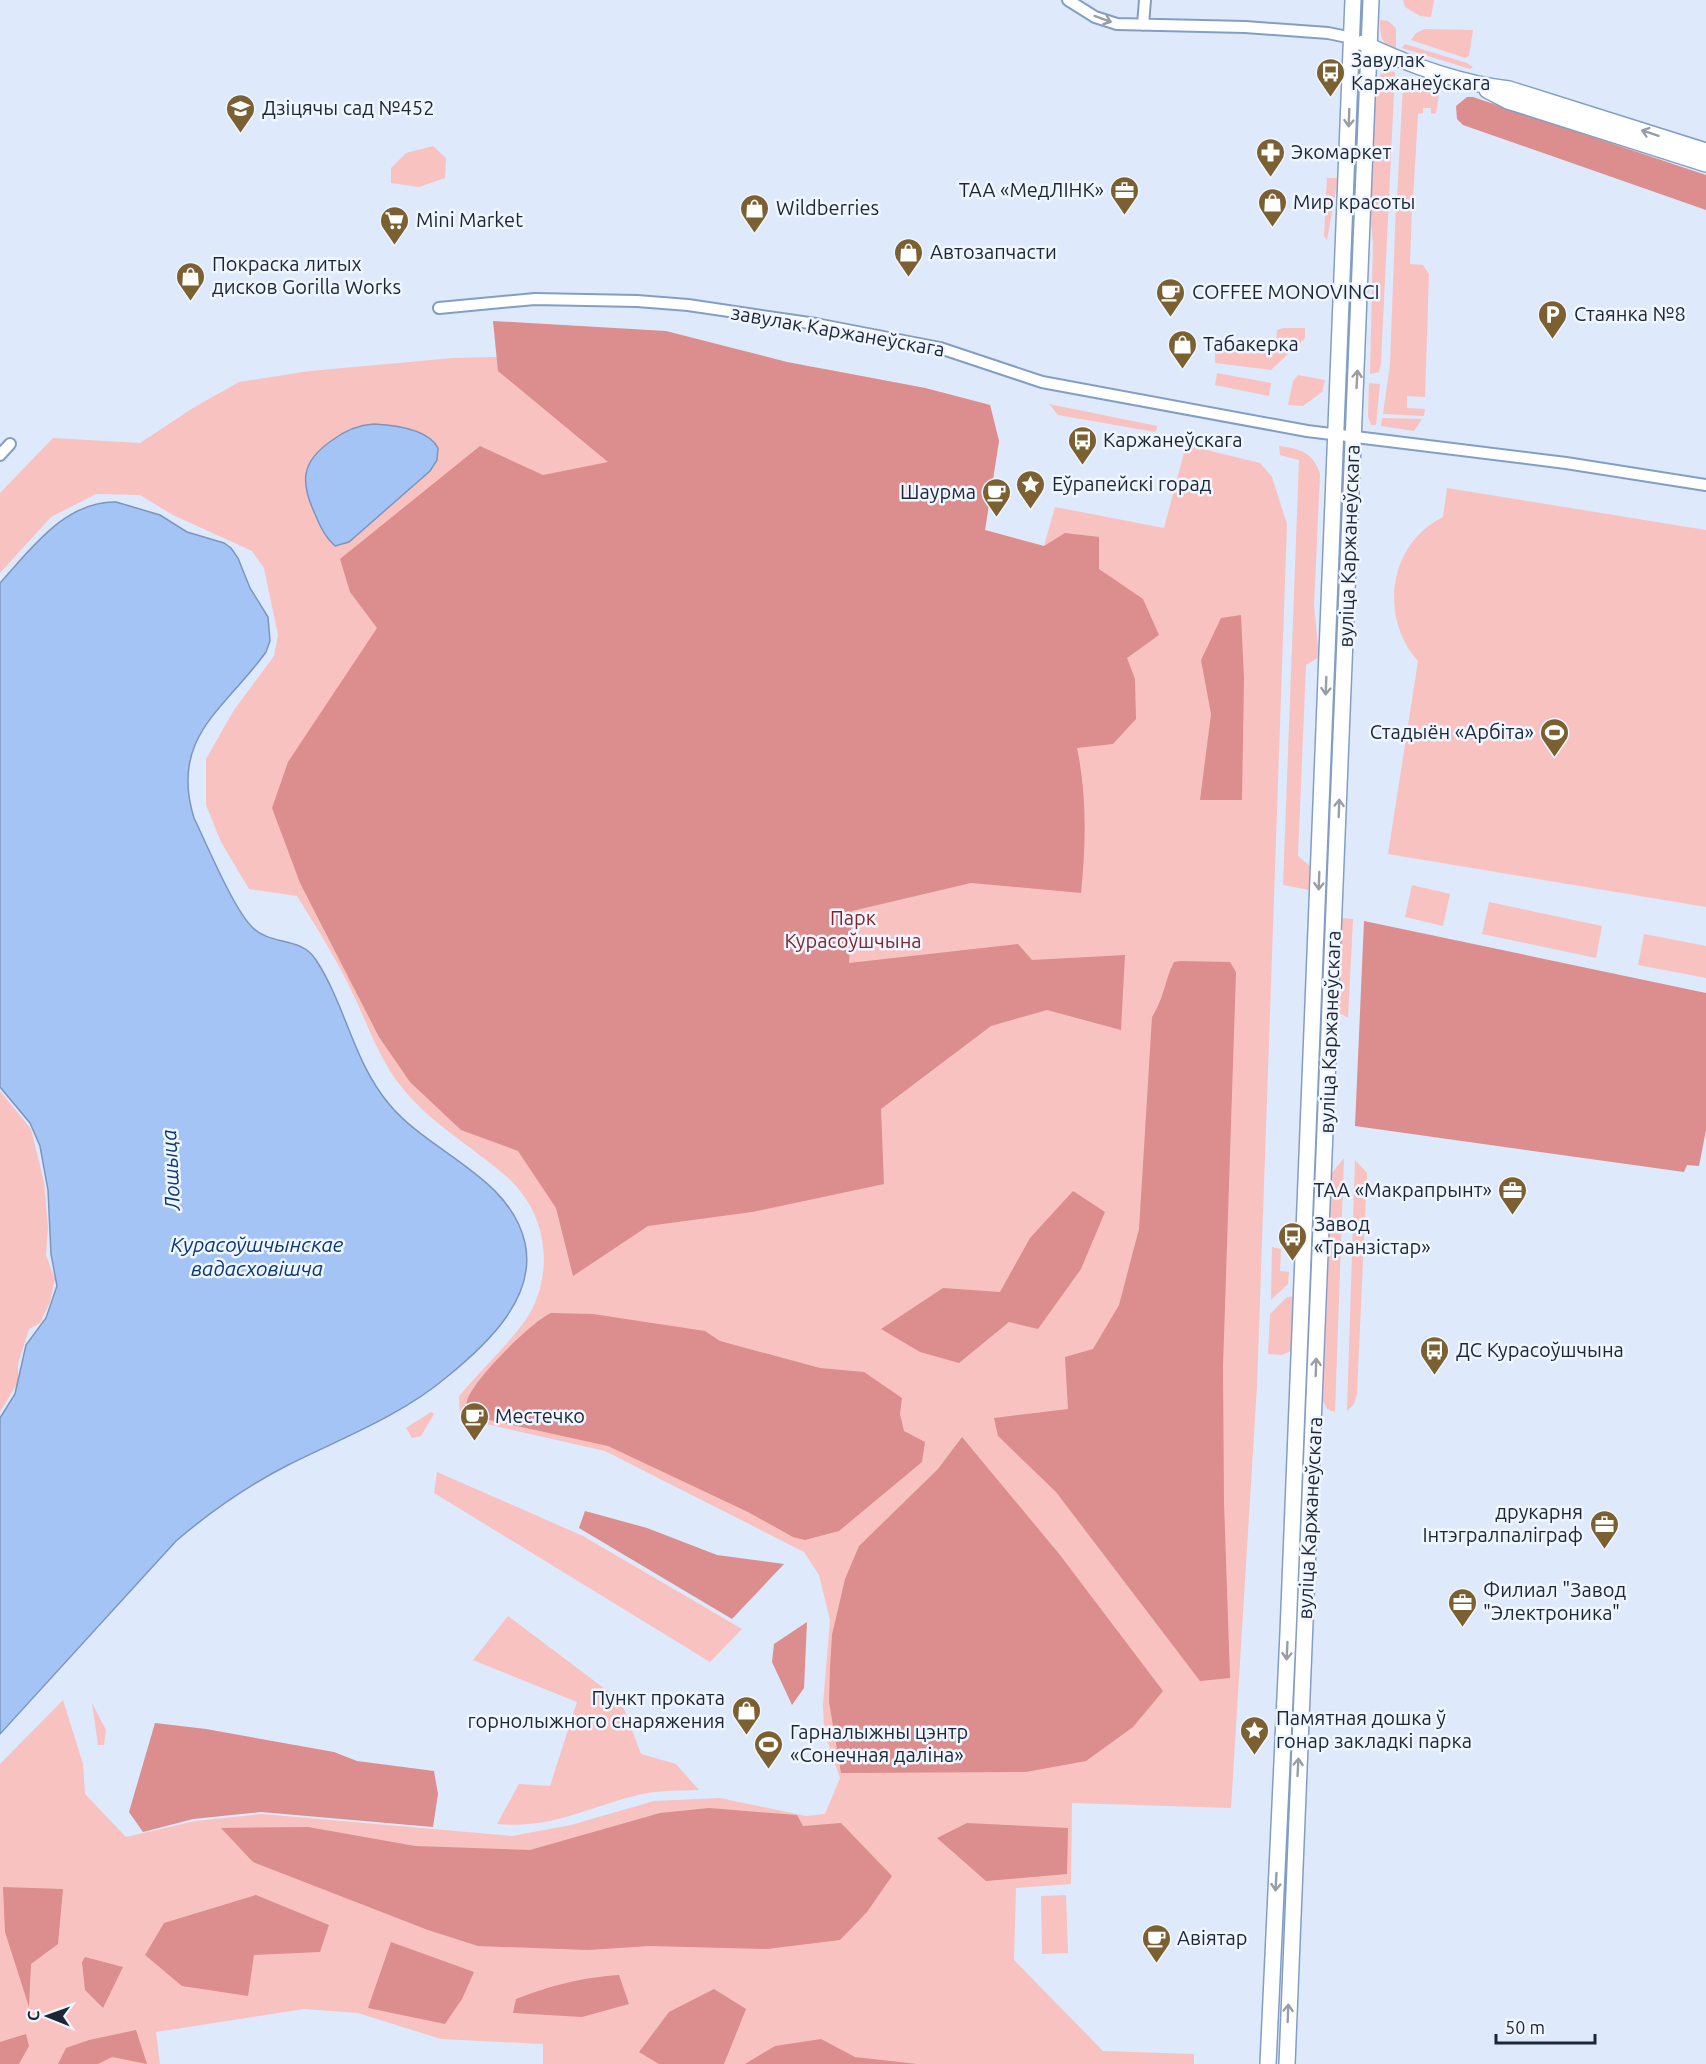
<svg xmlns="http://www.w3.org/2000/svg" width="1706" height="2064" font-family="Ubuntu,sans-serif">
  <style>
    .green { fill: #f8c2c1 }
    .forest { fill: #dc8d8d }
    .water { fill: #a5c4f6; stroke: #7c95bc; stroke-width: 1.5 }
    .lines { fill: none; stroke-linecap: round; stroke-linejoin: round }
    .street-casing { stroke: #839ec6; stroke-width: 14 }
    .secondary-casing { stroke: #839ec6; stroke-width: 18 }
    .street { stroke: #fff; stroke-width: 10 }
    .secondary { stroke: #fff; stroke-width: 15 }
    .oneway { stroke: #999da5 }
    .labels { text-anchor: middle; stroke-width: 5; stroke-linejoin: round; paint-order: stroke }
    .poi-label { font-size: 20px; fill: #1c2636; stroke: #f0f6ff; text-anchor: start }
    .street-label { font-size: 20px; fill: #1c2636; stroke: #f0f6ff }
    .park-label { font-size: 20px; fill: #83252e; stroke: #f0f6ff }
    .water-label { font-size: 21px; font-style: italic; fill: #08377c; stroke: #f0f6ff }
  </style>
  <rect width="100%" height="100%" fill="#dee9fb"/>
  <!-- green -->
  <path class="green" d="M 1403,0 L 1434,0 L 1431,17 L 1420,16 L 1405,7 Z
    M 1380,20 L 1388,21 L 1396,28 L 1396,51 C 1381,44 1380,35 1380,20 Z
    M 1425,29 L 1473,30 L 1469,56 L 1465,58 L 1411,40 L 1416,33 Z
    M 1405,44 L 1467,63 L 1473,67 L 1470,69 L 1402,48 Z
    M 1387,71 L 1395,72 L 1381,363 L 1379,372 L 1370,374 L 1373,244 L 1368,190 L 1375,78 Z
    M 1408,79 L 1437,90 L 1439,95 L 1436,113 L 1431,114 L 1431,108 L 1423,108 L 1423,113 L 1418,114 L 1413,200 L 1397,199 L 1403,84 Z
    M 433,146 L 446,158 L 445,178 L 419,187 L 391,183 L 391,168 L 406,153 Z
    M 1327,178 L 1338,178 L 1327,240 L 1324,236 Z
    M 1396,204 L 1412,205 L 1410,264 L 1423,265 L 1429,274 L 1425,397 L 1407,396 L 1407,408 L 1425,409 L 1424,416 L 1383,414 L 1390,364 Z
    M 1284,328 L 1305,328 L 1305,338 L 1271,370 L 1215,363 L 1215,351 L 1268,353 L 1276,347 L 1277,330 Z
    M 651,353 L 825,369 L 925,388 L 990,405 L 999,441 L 985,530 L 1044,546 L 1055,507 L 1164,528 L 1186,445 L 1260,463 L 1272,477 L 1287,524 L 1257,1386 L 1231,1808 L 1072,1803 L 1071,1884 L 1016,1888 L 1014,1960 L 1103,2051 L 1194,2054 L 1194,2064 L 543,2064 L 543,2044 L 441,2039 L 358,2013 L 304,2009 L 156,2032 L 160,2064 L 0,2064 L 0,1764 L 63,1700 L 83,1764 L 85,1794 L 126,1837 L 195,1821 L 262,1814 L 512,1836 L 571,1825 L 654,1801 L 720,1798 L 806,1816 L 825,1814 L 840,1778 L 824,1731 L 823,1704 L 830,1620 L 819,1575 L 804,1552 L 605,1451 L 460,1418 L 459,1396 C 480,1371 506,1347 525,1321 C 556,1275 548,1213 507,1177 C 473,1147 433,1125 404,1090 C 379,1060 369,1027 353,994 C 337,960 317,928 297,896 L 249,889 L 221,842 L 206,805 L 206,759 L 234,710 L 274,656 L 278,635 L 264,568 L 252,551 L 173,515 L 140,495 L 96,494 L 51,517 L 0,573 L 0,493 L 53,438 L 140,443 L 193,408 L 239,382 L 310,371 L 453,358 Z
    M 1217,373 L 1271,383 L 1269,396 L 1215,385 Z
    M 1298,375 L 1325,380 L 1322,392 L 1303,406 L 1288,405 L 1293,381 Z
    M 1369,383 L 1380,384 L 1376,425 L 1371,425 L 1368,416 Z
    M 1049,404 L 1157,426 L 1157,429 L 1155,432 L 1058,415 Z
    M 1382,418 L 1422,419 L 1414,431 L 1381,426 Z
    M 1279,446 C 1301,449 1313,452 1320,474 L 1314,606 L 1319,657 L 1306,665 L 1298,856 L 1310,866 L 1309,890 L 1283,885 L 1299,460 L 1280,455 Z
    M 1447,488 L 1706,530 L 1706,907 L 1388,854 L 1418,661 C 1379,618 1388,544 1443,517 Z
    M 1412,885 L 1450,894 L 1443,926 L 1405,917 Z
    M 1489,902 L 1602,926 L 1596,958 L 1482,934 Z
    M 1342,918 L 1353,919 L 1348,1018 L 1338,1012 Z
    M 1644,934 L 1706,946 L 1706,978 L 1638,965 Z
    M 0,1091 L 31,1129 L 44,1182 L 48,1228 L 46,1255 L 55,1279 L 50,1302 L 40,1323 L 29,1329 L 18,1364 L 18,1382 L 0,1412 Z
    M 1344,1158 L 1335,1412 L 1327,1409 L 1323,1401 L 1332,1173 Z
    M 1355,1160 L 1367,1173 L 1357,1394 L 1354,1404 L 1347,1411 Z
    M 1272,1247 L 1281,1249 L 1280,1271 L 1289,1272 L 1288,1284 L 1271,1300 Z
    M 1296,1296 L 1293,1350 L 1282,1355 L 1268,1354 L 1270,1314 L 1287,1297 Z
    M 431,1412 L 434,1414 L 421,1436 L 412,1438 L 406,1428 Z
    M 437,1472 L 583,1536 L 742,1629 L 710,1662 L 434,1493 Z
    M 508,1616 L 621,1701 L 641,1754 L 676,1764 L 699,1790 C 683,1791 664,1790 648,1793 C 595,1803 555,1830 497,1824 L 519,1784 L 550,1786 L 577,1702 L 473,1660 Z
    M 92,1703 L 106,1730 L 104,1745 L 98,1745 Z
    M 1066,1895 L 1068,1953 L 1042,1954 L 1041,1896 Z"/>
  <!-- forest -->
  <path class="forest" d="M 1467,97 L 1473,97 L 1706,175 L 1706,210 L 1463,125 L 1457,119 L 1456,106 Z
    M 493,321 L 666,331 L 787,362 L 925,388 L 990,405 L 999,441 L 985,530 L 1044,546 L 1065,533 L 1099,537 L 1099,569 L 1143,599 L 1159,635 L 1127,658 L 1135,679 L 1136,719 L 1113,744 L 1077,748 C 1087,796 1086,844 1081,893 L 971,883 L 852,911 L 849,963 L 1018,944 L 1032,960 L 1125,955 L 1121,1030 L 1047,1010 L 991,1026 L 881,1109 L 884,1184 L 752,1212 L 648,1226 L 573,1276 L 556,1208 L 518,1151 L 461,1130 L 410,1082 L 379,1037 L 300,883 L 272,808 L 288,762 L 377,628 L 350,592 L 340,559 L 480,446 L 543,475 L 608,462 L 498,371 Z
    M 1241,615 L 1244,679 L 1242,800 L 1200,800 L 1211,714 L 1201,660 L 1221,618 Z
    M 1364,921 L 1706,993 L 1706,1130 L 1699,1166 L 1687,1165 L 1684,1172 L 1355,1126 Z
    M 1180,961 L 1230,962 L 1236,972 L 1223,1367 L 1224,1502 L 1230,1678 L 1200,1681 L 1056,1492 L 998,1436 L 994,1418 L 1068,1409 L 1065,1357 L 1093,1349 L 1119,1305 L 1139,1229 L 1152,1017 C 1165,996 1164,982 1174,962 Z
    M 1073,1191 L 1105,1212 L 1081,1269 L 1038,1329 L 1009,1322 L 959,1363 L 920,1352 L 881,1329 L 943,1288 L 1000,1292 L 1030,1238 Z
    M 551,1313 L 593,1314 L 705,1331 L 720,1341 L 820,1368 L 864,1372 L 902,1398 L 900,1414 L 904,1431 L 925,1442 L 922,1462 L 839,1531 L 805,1540 L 793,1537 L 748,1512 L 608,1446 L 467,1415 C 467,1410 466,1405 467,1401 C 472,1381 532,1321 551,1313 Z
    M 962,1437 L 1060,1555 L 1163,1691 L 1133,1727 L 1086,1761 L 1026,1772 L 841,1773 L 829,1702 L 830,1668 L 832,1635 L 845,1579 L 859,1546 L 938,1469 Z
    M 585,1511 L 647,1528 L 717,1555 L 784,1564 L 732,1619 L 579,1528 Z
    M 807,1622 L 804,1688 L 792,1705 L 772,1662 L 774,1644 Z
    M 155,1723 L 206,1729 L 334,1752 L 357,1761 L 434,1771 L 438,1794 L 433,1827 L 261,1812 L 193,1819 L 143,1832 L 129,1812 Z
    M 709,1808 L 797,1815 L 803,1826 L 841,1823 L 892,1876 L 867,1912 L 840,1940 L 767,1949 L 650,1946 L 588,1950 L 478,1946 L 428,1930 L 253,1862 L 221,1828 L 308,1827 L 415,1846 L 530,1850 L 660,1813 Z
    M 967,1823 L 1068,1828 L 1067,1874 L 986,1881 L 937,1838 Z
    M 3,1887 L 63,1889 L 58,1944 L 31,1964 L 29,2007 L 5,1932 Z
    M 256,1895 L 329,1925 L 320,1952 L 254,1955 L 248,1996 L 182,1986 L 145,1955 L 164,1923 Z
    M 391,1942 L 474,1972 L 462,1999 L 445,2024 L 368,2008 Z
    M 85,1957 L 123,1967 L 103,2008 L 85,1990 L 82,1962 Z
    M 619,1975 L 629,2004 L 582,2017 L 513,2013 L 516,1999 C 553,1985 579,1978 619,1975 Z
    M 714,1989 L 746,2009 L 724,2064 L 659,2064 L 639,2052 L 669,2012 Z
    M 136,2030 L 147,2064 L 112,2057 L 98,2064 L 58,2064 L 66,2048 L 89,2040 Z
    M 26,2034 L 29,2046 L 19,2064 L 0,2064 L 0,2042 Z
    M 821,2039 L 855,2057 L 917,2064 L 745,2064 L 775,2046 Z"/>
  <!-- water -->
  <path class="water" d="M 374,424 C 393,425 428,429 438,448 L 437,460 L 430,471 L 349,542 L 335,546 C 325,537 320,526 315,514 C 300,482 301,462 331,441 C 344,431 357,425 374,424 Z
    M 116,502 L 160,515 L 187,532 L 224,543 L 231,548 L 238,558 L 250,588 L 268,617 L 270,641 L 266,652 C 225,709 169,737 194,818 C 207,845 234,910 253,928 C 272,946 301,936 316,960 C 346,1006 353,1061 389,1104 C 429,1153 510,1176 525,1243 C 537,1298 486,1345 448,1376 C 401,1416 342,1438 288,1465 C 247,1486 211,1511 176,1541 L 0,1734 L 0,1418 L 15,1394 L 26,1345 L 46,1318 L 57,1286 L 51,1254 L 48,1190 L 40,1146 L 30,1123 L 0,1087 L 0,583 C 31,549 65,501 116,502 Z"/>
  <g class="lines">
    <defs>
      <path id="street" d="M 1068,0 L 1095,17 L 1117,24 L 1245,27 L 1328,33 L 1352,38
        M 1143,25 L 1145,0
        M 439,308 L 535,299 L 637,301 L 688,305 L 816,324 L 940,348 L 1042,382 L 1307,431 L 1566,463 L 1706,485
        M 0,455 L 10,444"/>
      <path id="secondary" d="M 1363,43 C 1409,65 1458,83 1509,89 L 1706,151
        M 1487,90 L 1508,101 L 1706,164
        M 1268,2064 L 1288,1633 L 1353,0
        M 1287,2064 L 1371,0"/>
    </defs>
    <!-- street casing -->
    <use href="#street" class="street-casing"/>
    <!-- secondary casing -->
    <use href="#secondary" class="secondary-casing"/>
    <!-- street -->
    <use href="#street" class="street"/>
    <!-- secondary -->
    <use href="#secondary" class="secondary"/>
  </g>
  <!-- one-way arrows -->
  <defs><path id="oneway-shaft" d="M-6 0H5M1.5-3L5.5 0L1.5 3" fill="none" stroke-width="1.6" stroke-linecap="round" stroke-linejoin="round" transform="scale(1.5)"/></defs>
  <g class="oneway">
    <use href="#oneway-shaft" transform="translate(1103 19) rotate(20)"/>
    <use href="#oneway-shaft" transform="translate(1349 118) rotate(92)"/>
    <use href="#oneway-shaft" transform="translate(1650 133) rotate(-162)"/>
    <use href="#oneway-shaft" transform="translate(1357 379) rotate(-87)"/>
    <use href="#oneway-shaft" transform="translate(1326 686) rotate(92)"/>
    <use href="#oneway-shaft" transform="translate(1339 808) rotate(-88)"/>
    <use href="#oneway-shaft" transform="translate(1319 881) rotate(92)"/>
    <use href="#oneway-shaft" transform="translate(1316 1367) rotate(-88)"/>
    <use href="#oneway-shaft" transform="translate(1287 1651) rotate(93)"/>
    <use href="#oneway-shaft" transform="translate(1298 1767) rotate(-87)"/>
    <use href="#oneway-shaft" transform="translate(1276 1882) rotate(93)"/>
    <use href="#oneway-shaft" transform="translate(1288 2013) rotate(-88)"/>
  </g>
  <!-- icons -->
  <defs>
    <symbol id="bus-pin" viewBox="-11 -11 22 30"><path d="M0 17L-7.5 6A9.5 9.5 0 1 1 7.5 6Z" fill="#7b6032" stroke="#f0f6ff"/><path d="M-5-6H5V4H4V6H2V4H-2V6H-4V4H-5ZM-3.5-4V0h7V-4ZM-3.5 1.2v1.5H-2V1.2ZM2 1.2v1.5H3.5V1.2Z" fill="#fff"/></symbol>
    <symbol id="school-pin" viewBox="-11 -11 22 30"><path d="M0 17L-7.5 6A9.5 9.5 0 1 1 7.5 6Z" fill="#7b6032" stroke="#f0f6ff"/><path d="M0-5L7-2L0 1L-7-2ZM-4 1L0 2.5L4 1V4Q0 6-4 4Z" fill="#fff"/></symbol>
    <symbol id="pharmacy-pin" viewBox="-11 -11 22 30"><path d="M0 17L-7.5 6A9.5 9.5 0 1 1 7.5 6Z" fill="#7b6032" stroke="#f0f6ff"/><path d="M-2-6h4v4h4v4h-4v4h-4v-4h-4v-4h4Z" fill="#fff"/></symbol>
    <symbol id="office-pin" viewBox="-11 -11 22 30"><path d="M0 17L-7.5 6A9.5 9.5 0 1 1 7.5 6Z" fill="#7b6032" stroke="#f0f6ff"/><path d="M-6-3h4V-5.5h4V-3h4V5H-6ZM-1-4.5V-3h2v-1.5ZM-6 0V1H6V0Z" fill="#fff"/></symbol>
    <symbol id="shop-pin" viewBox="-11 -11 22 30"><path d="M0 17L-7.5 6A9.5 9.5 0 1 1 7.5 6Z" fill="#7b6032" stroke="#f0f6ff"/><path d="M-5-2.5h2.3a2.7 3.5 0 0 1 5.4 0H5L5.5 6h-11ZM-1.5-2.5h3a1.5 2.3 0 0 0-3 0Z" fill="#fff"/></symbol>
    <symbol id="supermarket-pin" viewBox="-11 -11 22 30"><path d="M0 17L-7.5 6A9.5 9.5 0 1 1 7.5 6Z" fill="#7b6032" stroke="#f0f6ff"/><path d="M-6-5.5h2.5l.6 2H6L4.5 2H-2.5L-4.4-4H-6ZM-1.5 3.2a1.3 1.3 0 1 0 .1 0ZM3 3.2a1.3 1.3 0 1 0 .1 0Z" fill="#fff"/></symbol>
    <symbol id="cafe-pin" viewBox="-11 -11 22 30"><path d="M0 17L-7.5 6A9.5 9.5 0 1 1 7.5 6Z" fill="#7b6032" stroke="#f0f6ff"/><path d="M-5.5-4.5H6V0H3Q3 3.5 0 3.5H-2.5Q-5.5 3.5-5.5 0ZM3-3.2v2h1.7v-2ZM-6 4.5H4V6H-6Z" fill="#fff"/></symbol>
    <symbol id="parking-pin" viewBox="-11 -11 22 30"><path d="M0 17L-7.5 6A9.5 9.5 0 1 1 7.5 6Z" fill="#7b6032" stroke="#f0f6ff"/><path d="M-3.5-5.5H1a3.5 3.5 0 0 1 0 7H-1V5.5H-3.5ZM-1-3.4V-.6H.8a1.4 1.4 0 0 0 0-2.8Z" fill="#fff"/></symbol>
    <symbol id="sight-pin" viewBox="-11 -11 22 30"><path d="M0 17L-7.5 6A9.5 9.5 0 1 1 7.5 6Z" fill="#7b6032" stroke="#f0f6ff"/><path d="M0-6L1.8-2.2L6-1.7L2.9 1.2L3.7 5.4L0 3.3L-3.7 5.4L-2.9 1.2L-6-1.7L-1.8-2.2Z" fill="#fff"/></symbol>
    <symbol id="stadium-pin" viewBox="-11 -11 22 30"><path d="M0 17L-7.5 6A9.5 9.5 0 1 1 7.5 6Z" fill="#7b6032" stroke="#f0f6ff"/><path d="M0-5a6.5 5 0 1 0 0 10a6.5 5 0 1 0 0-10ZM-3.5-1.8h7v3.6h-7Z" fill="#fff"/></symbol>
  </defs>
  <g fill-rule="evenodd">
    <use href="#bus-pin" x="1314" y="56" width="33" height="45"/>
    <use href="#school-pin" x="224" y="92" width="33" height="45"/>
    <use href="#pharmacy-pin" x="1254" y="136" width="33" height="45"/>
    <use href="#office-pin" x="1108" y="174" width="33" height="45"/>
    <use href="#shop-pin" x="1256" y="186" width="33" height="45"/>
    <use href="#shop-pin" x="738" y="192" width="33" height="45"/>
    <use href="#supermarket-pin" x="378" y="204" width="33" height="45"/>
    <use href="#shop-pin" x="892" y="236" width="33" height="45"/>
    <use href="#shop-pin" x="174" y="260" width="33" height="45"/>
    <use href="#cafe-pin" x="1154" y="276" width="33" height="45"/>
    <use href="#parking-pin" x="1536" y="298" width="33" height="45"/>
    <use href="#shop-pin" x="1166" y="328" width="33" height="45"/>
    <use href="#bus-pin" x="1066" y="424" width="33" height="45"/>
    <use href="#sight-pin" x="1014" y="468" width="33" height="45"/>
    <use href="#cafe-pin" x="980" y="476" width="33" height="45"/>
    <use href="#stadium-pin" x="1538" y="716" width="33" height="45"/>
    <use href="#office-pin" x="1496" y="1174" width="33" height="45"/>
    <use href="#bus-pin" x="1276" y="1220" width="33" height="45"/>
    <use href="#bus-pin" x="1418" y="1334" width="33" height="45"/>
    <use href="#cafe-pin" x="458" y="1400" width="33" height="45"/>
    <use href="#office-pin" x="1588" y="1508" width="33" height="45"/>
    <use href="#office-pin" x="1446" y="1586" width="33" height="45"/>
    <use href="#shop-pin" x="730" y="1694" width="33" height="45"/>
    <use href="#sight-pin" x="1238" y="1714" width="33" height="45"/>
    <use href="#stadium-pin" x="752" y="1728" width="33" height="45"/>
    <use href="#cafe-pin" x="1140" y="1922" width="33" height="45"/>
  </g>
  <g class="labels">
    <!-- poi labels -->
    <g class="poi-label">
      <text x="1351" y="67">Завулак<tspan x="1351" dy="23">Каржанеўскага</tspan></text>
      <text x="262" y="115">Дзіцячы сад №452</text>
      <text x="1291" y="159">Экомаркет</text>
      <text x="1104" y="197" text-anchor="end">ТАА «МедЛІНК»</text>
      <text x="1293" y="209">Мир красоты</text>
      <text x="776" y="215">Wildberries</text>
      <text x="416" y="227">Mini Market</text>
      <text x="930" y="259">Автозапчасти</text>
      <text x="212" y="271">Покраска литых<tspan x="212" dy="23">дисков Gorilla Works</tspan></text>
      <text x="1192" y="299">COFFEE MONOVINCI</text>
      <text x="1574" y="321">Стаянка №8</text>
      <text x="1203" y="351">Табакерка</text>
      <text x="1103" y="447">Каржанеўскага</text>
      <text x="1052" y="491">Еўрапейскі горад</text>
      <text x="976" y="499" text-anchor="end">Шаурма</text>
      <text x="1534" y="739" text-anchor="end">Стадыён «Арбіта»</text>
      <text x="1492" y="1197" text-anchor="end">ТАА «Макрапрынт»</text>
      <text x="1314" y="1231">Завод<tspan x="1314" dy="23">«Транзістар»</tspan></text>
      <text x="1456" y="1357">ДС Курасоўшчына</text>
      <text x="495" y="1423">Местечко</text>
      <text x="1583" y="1519" text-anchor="end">друкарня<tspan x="1583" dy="23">Інтэгралпаліграф</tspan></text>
      <text x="1483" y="1597">Филиал "Завод<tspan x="1483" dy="23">"Электроника"</tspan></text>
      <text x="725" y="1705" text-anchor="end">Пункт проката<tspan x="725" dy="23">горнолыжного снаряжения</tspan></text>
      <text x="1276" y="1725">Памятная дошка ў<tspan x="1276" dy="23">гонар закладкі парка</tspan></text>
      <text x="790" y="1739">Гарналыжны цэнтр<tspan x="790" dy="23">«Сонечная даліна»</tspan></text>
      <text x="1177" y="1945">Авіятар</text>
    </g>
    <!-- street labels -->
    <g class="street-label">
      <text transform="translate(838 331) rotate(10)" y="7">завулак Каржанеўскага</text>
      <text transform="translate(1349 546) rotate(-88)" y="7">вуліца Каржанеўскага</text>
      <text transform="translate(1330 1032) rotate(-88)" y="7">вуліца Каржанеўскага</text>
      <text transform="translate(1310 1518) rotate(-87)" y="7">вуліца Каржанеўскага</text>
    </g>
    <!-- park labels -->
    <g class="park-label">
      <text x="853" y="925">Парк<tspan x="853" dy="23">Курасоўшчына</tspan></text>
    </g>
    <!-- water labels -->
    <g class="water-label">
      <text transform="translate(171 1170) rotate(-93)" y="7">Лошыца</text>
      <text x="257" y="1252">Курасоўшчынскае<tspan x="257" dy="24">вадасховішча</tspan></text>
    </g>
  </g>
  <!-- north arrow -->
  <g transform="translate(48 2016) rotate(271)" stroke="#f0f6ff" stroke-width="4.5" paint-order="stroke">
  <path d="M0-4.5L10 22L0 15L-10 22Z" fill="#1c2636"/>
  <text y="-9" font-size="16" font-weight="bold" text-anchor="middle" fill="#1c2636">С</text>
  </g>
  <!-- scale -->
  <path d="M1496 2034v9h99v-9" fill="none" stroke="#1c2636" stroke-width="3"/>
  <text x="1505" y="2034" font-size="18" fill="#1c2636" stroke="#f0f6ff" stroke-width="4.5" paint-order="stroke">50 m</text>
</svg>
